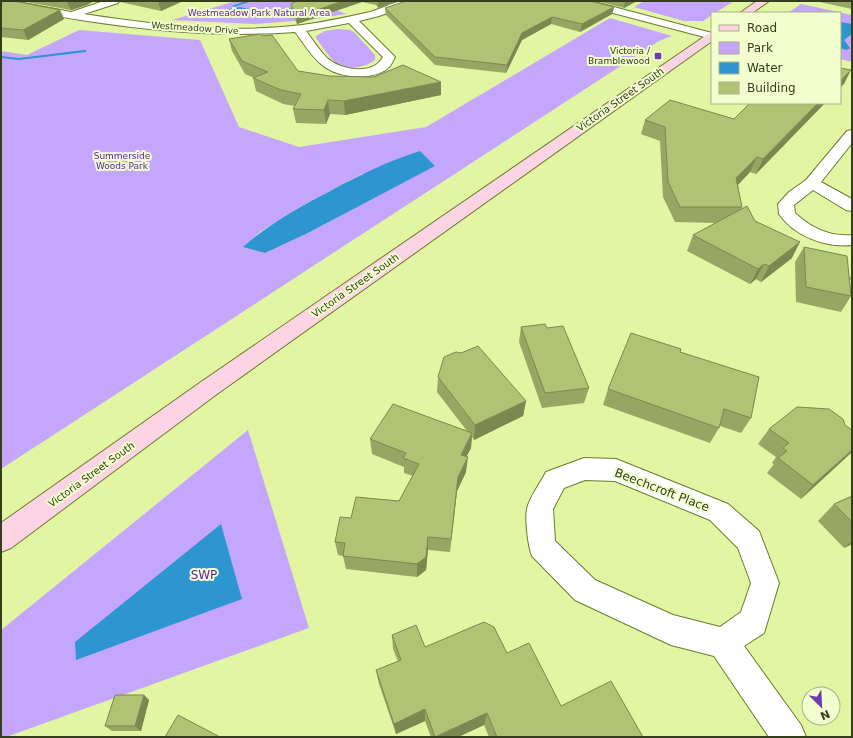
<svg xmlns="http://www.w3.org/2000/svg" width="853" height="738" font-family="'DejaVu Sans',sans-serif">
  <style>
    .green { fill: #c4a7fc; fill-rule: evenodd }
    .water { fill: #2d95d0 }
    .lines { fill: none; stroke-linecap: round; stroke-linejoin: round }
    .stream { fill: #2d95d0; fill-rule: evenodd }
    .minor-casing { stroke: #6c7b2c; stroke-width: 2 }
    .secondary-casing { stroke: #6c7b2c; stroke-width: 2 }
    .minor { fill: #fff; fill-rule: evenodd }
    .secondary { fill: #fdd4e3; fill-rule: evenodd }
    .wall { fill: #97a763 }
    .shaded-wall { fill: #7b8850 }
    .building { fill: #b0c273; stroke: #7b8850 }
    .poi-dot { fill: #6e3bb2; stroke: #f2fece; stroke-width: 1.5 }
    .labels { text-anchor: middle; stroke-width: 4; stroke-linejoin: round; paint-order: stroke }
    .far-park-label { font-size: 9px; fill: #5b1c9e; stroke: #f2fece }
    .far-street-label { font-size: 9px; fill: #363d1c; stroke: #f2fece }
    .far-poi-label { font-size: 9px; fill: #363d1c; stroke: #f2fece; text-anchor: end }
    .street-label { font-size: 10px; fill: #363d1c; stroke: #f2fece }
    .near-street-label { font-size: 12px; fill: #363d1c; stroke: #f2fece }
    .near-park-label { font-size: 12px; fill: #5b1c9e; stroke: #f2fece }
  </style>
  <rect width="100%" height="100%" fill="#e1f5a3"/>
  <!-- green -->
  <path class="green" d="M 236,1 L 316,1 L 346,14 L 308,20 L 254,24 L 172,20 Z
    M 644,1 L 734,1 L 715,13 L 712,13 L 712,15 L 703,21 L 684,21 L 634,7 Z
    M 801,4 L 852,15 L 852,62 L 840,59 L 840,13 L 788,13 Z
    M 610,18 L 672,36 L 659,41 L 1,469 L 1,51 L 27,55 L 79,30 L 200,40 L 239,127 L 299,147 L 426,127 ZM 434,166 L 306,234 L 265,253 L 244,247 L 260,232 L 303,205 L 362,174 Z
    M 338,29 L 350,30 L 354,32 L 375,55 L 375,60 C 366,67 345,72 336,63 C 328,56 322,46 316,38 L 316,36 L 325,31 Z
    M 248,430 L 309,628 L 6,737 L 1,737 L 1,630 Z"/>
  <!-- water -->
  <path class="water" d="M 840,22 L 852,24 L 852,34 L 844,40 L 850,48 L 847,50 L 840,48 Z
    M 420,151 L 435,166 L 306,234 L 265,253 L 243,247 C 269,224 299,207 330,191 C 360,175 388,161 420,151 Z
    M 221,524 L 242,599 L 76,660 L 75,642 Z"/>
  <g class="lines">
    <!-- stream -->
    <path class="stream" d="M 246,1 L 252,1 L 234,7 L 232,6 Z
      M 240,7 L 260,12 L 303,7 L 305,8 L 260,14 L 240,9 L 219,12 L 217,11 Z
      M 84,50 L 86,50 L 86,52 L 19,60 L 1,58 L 1,56 L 19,58 Z"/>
    <defs>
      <path id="minor" d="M 1,1 L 13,1 L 71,12 L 104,1 L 119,1 L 118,3 L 84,14 C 155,25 230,34 302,25 C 325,22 348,17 370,12 C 381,9 391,3 402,1 C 407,0 412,1 417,1 L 416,3 L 379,16 L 359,21 L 395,57 C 392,63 390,68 384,71 C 366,81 335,77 321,64 C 311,56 303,42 295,32 C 228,37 161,32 94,22 C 63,18 32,11 1,5 ZM 349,23 L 383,57 C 373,76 340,70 327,58 C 319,50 313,40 306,31 Z
        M 574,1 L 591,1 L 712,33 L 712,39 L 575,3 Z
        M 852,130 L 852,143 L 821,182 L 852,199 L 852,211 L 846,210 L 813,190 L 794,205 L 795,213 C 811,228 830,237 852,235 L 852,245 C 826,248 794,236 779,214 L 778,204 L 789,192 L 806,180 L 847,131 Z
        M 584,458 L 616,459 L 728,504 L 759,531 L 779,583 L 764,633 L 744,646 L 801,725 L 806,737 L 769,737 L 714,656 L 671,645 L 575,600 L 532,556 C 528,546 525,520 527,509 C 529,498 541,482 546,472 ZM 585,480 L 615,481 L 710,520 L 738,548 L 751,583 L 741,612 L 720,627 L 673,615 L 595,580 L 555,541 L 553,509 L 564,488 Z"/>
      <path id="secondary" d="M 757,1 L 769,1 L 752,13 L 740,13 Z
        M 712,33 L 712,41 L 217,394 L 11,548 L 1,552 L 1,523 L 201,382 L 708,34 Z"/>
    </defs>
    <!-- minor casing -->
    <use href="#minor" class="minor-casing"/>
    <!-- secondary casing -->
    <use href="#secondary" class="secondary-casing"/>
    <!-- minor -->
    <use href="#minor" class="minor"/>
    <!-- secondary -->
    <use href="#secondary" class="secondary"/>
  </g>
  <!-- wall -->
  <path class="wall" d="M 1,1 L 60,10 L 64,19 L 28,40 L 1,37 Z
    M 21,1 L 94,1 L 87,5 L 71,10 Z
    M 119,1 L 183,1 L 161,11 L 120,2 Z
    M 297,1 L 397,1 L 378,8 L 376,5 L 362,2 L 297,24 L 292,11 L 291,4 Z
    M 597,1 L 637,1 L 624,8 Z
    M 815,1 L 852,1 L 852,9 Z
    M 614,7 L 612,14 L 580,32 L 551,24 L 522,40 L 506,73 L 435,65 L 386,15 L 385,8 Z
    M 262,36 L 298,71 L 441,95 L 345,115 L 330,114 L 326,124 L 296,123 L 293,109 L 295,106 L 283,104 L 256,91 L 253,78 L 254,78 L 245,74 L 232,51 L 229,39 Z
    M 750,103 L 825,103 L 756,174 L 750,172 L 738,185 L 742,207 L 741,210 L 755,221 L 792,258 L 761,282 L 756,279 L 750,284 L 687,251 L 693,235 L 717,223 L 675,222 L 663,197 L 660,141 L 641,134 L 645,120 L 734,119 Z
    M 804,247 L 850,278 L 852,274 L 852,281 L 850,279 L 851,296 L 841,312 L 796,302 L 795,262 Z
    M 521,327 L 547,328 L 589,388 L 584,403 L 542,408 L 519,342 Z
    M 680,352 L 751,418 L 741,433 L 720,426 L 719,428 L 710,443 L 603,405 L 608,389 Z
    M 438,377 L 526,401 L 523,416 L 474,440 L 472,437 L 471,448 L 466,457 L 466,472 L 457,491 L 450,552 L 428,550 L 426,570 L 417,577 L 346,569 L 343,556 L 338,555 L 335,542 L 351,518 L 399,501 L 413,476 L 404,473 L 404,467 L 372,454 L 370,439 L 467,431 L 437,392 Z
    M 769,429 L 852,452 L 801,499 L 767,473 L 774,464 L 772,463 L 776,457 L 758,444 Z
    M 852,496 L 852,544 L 844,548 L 818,521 L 834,504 Z
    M 392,635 L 425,647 L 507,653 L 561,706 L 643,737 L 489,737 L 484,725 L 458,737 L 431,737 L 425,721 L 396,734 L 379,684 L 376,670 L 398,661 L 393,649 Z
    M 144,695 L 149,700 L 141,731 L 112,731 L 105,726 Z"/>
  <!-- shaded-wall -->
  <path class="shaded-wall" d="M 69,1 L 94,1 L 87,5 L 71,10 L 67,2 Z
    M 160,1 L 183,1 L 161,11 L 158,2 Z
    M 343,1 L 362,1 L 362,2 L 297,24 L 296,17 Z
    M 378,1 L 397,1 L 378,8 Z
    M 625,1 L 637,1 L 624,8 Z
    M 614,7 L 612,14 L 580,32 L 582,24 Z
    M 60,10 L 64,19 L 28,40 L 23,30 Z
    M 552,17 L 551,24 L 522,40 L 506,73 L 507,65 L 522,33 Z
    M 851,70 L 844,84 L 840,88 L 840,81 Z
    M 441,82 L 441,95 L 345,115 L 344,101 Z
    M 328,100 L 330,114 L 326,124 L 324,110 Z
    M 818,103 L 825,103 L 756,174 L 763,159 Z
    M 757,157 L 750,172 L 730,193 L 736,178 Z
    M 800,242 L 792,258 L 761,282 L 769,266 Z
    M 764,264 L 756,279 L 750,284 L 758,269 Z
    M 526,401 L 523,416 L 474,440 L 475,425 Z
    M 472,433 L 471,448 L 460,469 L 461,455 Z
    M 852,450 L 852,452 L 801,499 L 813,485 Z
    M 468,457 L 466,472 L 457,491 L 450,552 L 458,477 Z
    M 428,537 L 428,550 L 426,570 L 417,577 L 417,564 Z
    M 852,541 L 852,544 L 844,548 Z
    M 144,695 L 149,700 L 141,731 L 135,726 Z
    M 425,709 L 425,721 L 396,734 L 394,724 Z
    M 487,713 L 484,725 L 458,737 L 436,737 Z"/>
  <!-- building -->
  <path class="building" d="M 1,1 L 14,1 L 60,10 L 23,30 L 1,28 Z
    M 297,1 L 343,1 L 296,17 L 291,4 Z
    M 406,1 L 590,1 L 614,7 L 582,24 L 552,17 L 522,33 L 507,65 L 435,57 L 385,8 Z
    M 260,34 L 262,36 L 272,35 L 298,71 L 330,76 L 374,77 L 403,65 L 441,82 L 344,101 L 328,100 L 324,110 L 293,109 L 301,94 L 281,90 L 253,78 L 268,72 L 242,61 L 229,39 Z
    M 840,68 L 851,70 L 840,81 Z
    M 670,100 L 734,119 L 750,103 L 818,103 L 763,159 L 757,157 L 736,178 L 742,207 L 680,207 L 668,182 L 665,127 L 645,120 Z
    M 747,206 L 755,221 L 800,242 L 769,266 L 764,264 L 758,269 L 693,235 Z
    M 804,247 L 847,256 L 851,296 L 806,287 Z
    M 545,324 L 547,328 L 563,326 L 589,388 L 545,393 L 521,327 Z
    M 631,333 L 681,349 L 680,352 L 759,377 L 751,418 L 724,409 L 719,428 L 608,389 Z
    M 478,346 L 526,401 L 475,425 L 438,377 L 444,357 L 456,352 L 461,353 Z
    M 393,404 L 472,433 L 461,455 L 468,457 L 458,477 L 451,539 L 428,537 L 426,557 L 417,564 L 343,556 L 345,543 L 335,542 L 340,517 L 351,518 L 356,497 L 399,501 L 419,464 L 403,458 L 406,453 L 370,439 Z
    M 797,407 L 829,409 L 843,419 L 845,425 L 852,430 L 852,450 L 813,485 L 778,458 L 787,451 L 783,448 L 789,443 L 769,429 Z
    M 852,496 L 852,522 L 834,504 Z
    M 484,622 L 494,627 L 507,653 L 529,643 L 561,706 L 611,681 L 643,737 L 497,737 L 487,713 L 435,737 L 425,709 L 394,724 L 376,670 L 401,660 L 392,635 L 416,625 L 425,647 Z
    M 115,695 L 144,695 L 135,726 L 105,726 Z
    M 178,715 L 220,737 L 165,737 Z"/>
  <!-- markers -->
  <rect class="poi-dot" x="654" y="52" width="8" height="8" rx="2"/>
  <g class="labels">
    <!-- far-park labels -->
    <g class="far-park-label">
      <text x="259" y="16">Westmeadow Park Natural Area</text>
      <text x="122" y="159">Summerside<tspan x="122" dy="10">Woods Park</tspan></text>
    </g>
    <!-- far-street labels -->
    <g class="far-street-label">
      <text transform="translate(195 28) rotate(4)" y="3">Westmeadow Drive</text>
    </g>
    <!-- far-poi labels -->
    <g class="far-poi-label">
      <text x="650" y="54">Victoria /<tspan x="650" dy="10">Bramblewood</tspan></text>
    </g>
    <!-- street labels -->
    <g class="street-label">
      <text transform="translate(620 99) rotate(-35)" y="4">Victoria Street South</text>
      <text transform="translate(355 285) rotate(-35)" y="4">Victoria Street South</text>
      <text transform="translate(91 474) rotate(-36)" y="4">Victoria Street South</text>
    </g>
    <!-- near-street labels -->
    <g class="near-street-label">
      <text transform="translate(662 490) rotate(21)" y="4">Beechcroft Place</text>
    </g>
    <!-- near-park labels -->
    <g class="near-park-label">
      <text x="204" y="579">SWP</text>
    </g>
  </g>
  <!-- border -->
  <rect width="853" height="738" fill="none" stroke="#363d1c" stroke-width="4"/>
  <!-- legend -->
  <rect x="711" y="12" width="130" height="92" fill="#f2fece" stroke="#a7b187"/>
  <rect x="719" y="25" width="20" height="6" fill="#fdd4e3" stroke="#a7b187"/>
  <text x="747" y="32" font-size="12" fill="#363d1c">Road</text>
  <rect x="719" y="42" width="20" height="12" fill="#c4a7fc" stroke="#a7b187"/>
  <text x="747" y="52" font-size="12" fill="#363d1c">Park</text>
  <rect x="719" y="62" width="20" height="12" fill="#2d95d0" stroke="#a7b187"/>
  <text x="747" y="72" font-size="12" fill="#363d1c">Water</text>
  <rect x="719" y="82" width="20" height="12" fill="#b0c273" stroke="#a7b187"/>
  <text x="747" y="92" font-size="12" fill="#363d1c">Building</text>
  <!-- north arrow -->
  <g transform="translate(821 706) rotate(156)"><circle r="19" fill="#f2fece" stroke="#a7b187"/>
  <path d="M0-3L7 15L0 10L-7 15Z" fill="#6e3bb2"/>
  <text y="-6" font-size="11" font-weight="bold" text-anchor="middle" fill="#363d1c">N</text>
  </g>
</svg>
